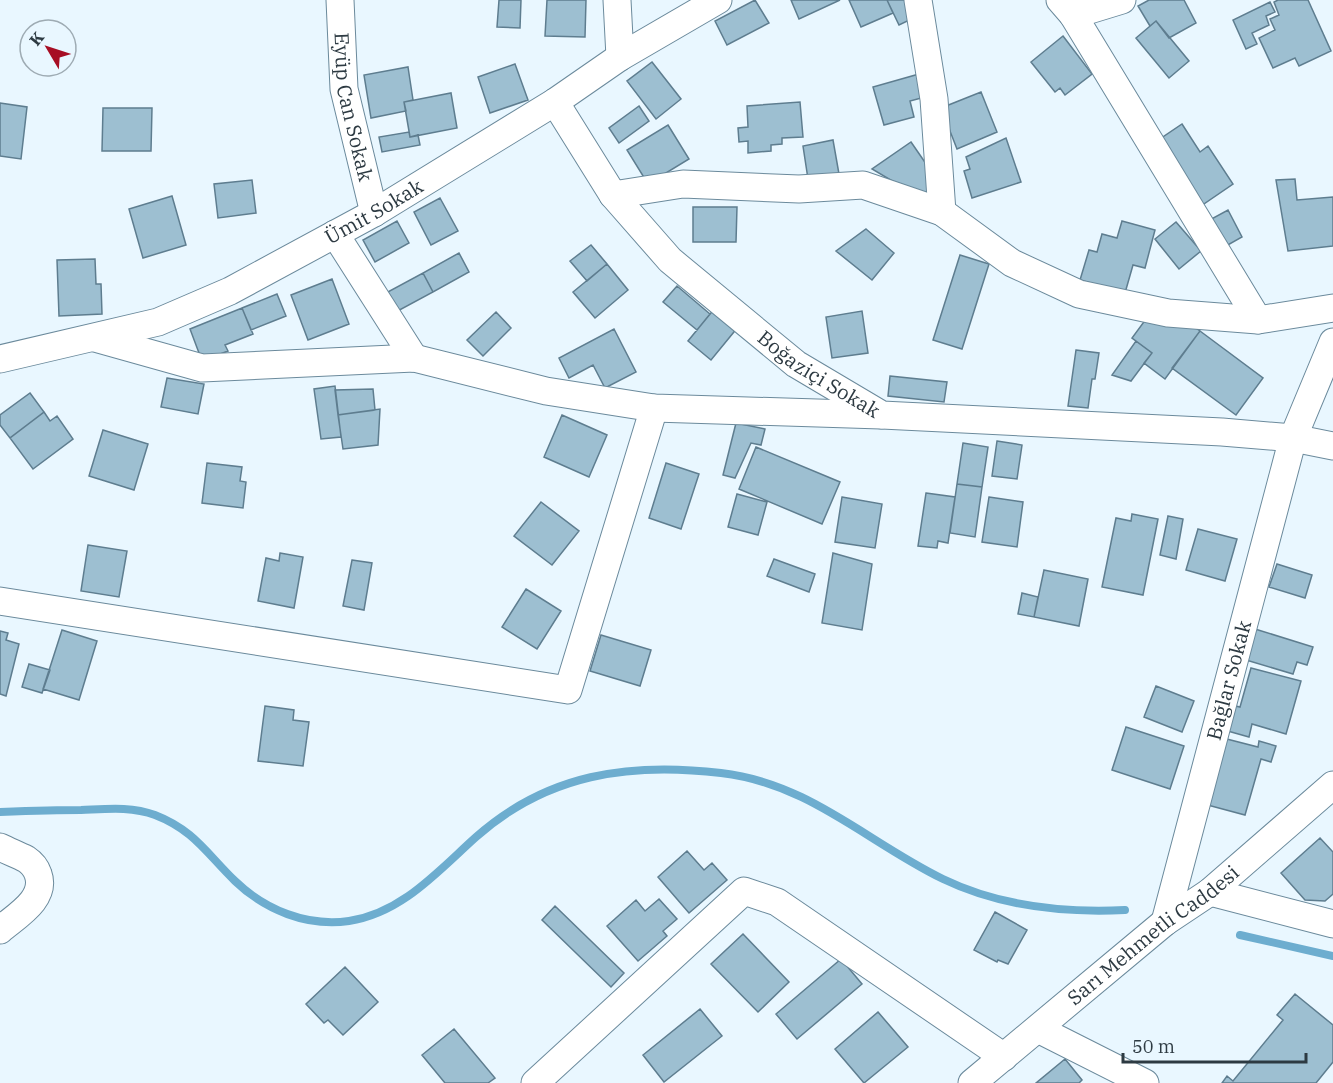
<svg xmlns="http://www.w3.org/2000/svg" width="1333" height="1083" font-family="'IBM Plex Serif',serif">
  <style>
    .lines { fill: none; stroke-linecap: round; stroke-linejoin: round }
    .stream { stroke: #6dadcf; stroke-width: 8 }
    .building { fill: #9dbfd1; stroke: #5e7d8f; stroke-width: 1.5 }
    .minor-casing { stroke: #6b8a9c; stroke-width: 29 }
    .minor { stroke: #fff; stroke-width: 27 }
    .labels { text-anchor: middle; stroke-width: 4.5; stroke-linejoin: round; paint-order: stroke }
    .street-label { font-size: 20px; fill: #2d3a42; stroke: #e9f7ff }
  </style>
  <rect width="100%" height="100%" fill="#e9f7ff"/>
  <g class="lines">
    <!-- stream -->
    <path class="stream" d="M 0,812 C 27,811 54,810 81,810 C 106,809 131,806 155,815 C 194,830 207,854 235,881 C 265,910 307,927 349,921 C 402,913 438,871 476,837 C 547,774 629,762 721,773 C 809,783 867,842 943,879 C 1001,907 1063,913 1125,910
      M 1240,935 L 1333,956"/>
  </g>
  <!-- building -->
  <path class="building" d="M 499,0 L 521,0 L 520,28 L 497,27 Z
    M 547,0 L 586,0 L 585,37 L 545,36 Z
    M 755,0 L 769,23 L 727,45 L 715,21 Z
    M 791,0 L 840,0 L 799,19 Z
    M 849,0 L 887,0 L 893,13 L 861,27 Z
    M 887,0 L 910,0 L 918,16 L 899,25 Z
    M 1149,0 L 1184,0 L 1196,23 L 1169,38 L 1156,21 L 1150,26 L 1138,6 Z
    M 1278,0 L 1308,0 L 1331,51 L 1299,66 L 1295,58 L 1273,68 L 1259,38 L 1275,30 L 1270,19 L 1279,15 L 1274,2 Z
    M 1270,2 L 1275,12 L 1266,16 L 1269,25 L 1252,33 L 1257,44 L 1246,49 L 1233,20 Z
    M 1156,21 L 1189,61 L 1169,78 L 1136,38 Z
    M 1063,36 L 1092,74 L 1065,95 L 1060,88 L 1055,92 L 1031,62 Z
    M 652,62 L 681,99 L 656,119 L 627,81 Z
    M 515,64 L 528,100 L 490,113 L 478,77 Z
    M 408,67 L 413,100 L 404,102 L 406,111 L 371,118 L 364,75 Z
    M 919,74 L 925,97 L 910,101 L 914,117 L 884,125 L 873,87 Z
    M 981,92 L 997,132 L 957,149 L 941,108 Z
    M 451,93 L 457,128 L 410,137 L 404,102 Z
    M 800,102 L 803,137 L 782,138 L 782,144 L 771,145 L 771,151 L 748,153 L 748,141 L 739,142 L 738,128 L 748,127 L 747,106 Z
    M 0,103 L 27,107 L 21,159 L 0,156 Z
    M 639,106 L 649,121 L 619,143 L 609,128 Z
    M 103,108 L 152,108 L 151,151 L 102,151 Z
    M 1182,124 L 1200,152 L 1208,146 L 1233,184 L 1198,208 L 1154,143 Z
    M 668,125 L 689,159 L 648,184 L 627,150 Z
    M 409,132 L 410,137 L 418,135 L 420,145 L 382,152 L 379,137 Z
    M 1006,138 L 1021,182 L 972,198 L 964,171 L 970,169 L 966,157 Z
    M 833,140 L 839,174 L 808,179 L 803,146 Z
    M 911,142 L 931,171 L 928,192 L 921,198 L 872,169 Z
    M 1295,179 L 1297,200 L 1333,197 L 1333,246 L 1288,251 L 1276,180 Z
    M 252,180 L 256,213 L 218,218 L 214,184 Z
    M 172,196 L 186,245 L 143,258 L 129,209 Z
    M 440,198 L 458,231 L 431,245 L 414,212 Z
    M 693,207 L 737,207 L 736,242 L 693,242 Z
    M 1228,210 L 1242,237 L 1219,250 L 1204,223 Z
    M 397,221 L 409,243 L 375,262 L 363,240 Z
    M 1122,221 L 1155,230 L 1145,268 L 1133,265 L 1125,293 L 1080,280 L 1089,250 L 1097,252 L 1102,234 L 1117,238 Z
    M 1176,222 L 1201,251 L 1179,269 L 1155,239 Z
    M 866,229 L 894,253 L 872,280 L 836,251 Z
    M 591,245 L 607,264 L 587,281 L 570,261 Z
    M 459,253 L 469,272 L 433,292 L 423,273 Z
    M 960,255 L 989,264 L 962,349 L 933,340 Z
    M 95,259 L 96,284 L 101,284 L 102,314 L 59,316 L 57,260 Z
    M 607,264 L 628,290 L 595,318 L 573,292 Z
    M 423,273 L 433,292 L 394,313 L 384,294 Z
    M 332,279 L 349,324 L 308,340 L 291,295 Z
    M 677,286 L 710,314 L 697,330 L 663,302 Z
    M 277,294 L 286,316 L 251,330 L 242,308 Z
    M 242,308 L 253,334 L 225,345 L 228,351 L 202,361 L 190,329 Z
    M 715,308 L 738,327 L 711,360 L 688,341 Z
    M 862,311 L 868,353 L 832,358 L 826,317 Z
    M 496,312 L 511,328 L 483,356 L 467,340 Z
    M 1146,319 L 1193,326 L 1200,331 L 1165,379 L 1144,363 L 1152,353 L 1132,338 Z
    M 614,329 L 636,372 L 605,388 L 593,365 L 569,378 L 559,358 Z
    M 1200,331 L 1263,378 L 1236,415 L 1172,368 Z
    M 1136,341 L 1152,353 L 1131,381 L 1112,375 Z
    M 1076,350 L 1099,353 L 1095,379 L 1092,379 L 1088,408 L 1068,406 Z
    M 890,376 L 947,382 L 944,402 L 888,396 Z
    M 167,378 L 204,384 L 198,414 L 161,407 Z
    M 335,386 L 341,437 L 321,439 L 314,389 Z
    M 373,389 L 375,410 L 338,415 L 335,390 Z
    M 30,393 L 44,412 L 10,438 L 0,425 L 0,415 Z
    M 380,409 L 378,445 L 343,449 L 338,415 Z
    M 44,412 L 50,421 L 57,416 L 73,439 L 33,469 L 10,438 Z
    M 562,415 L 607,435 L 589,477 L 544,457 Z
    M 736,423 L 765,429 L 761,445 L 751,443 L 735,478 L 723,475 Z
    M 103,430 L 148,444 L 134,490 L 89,476 Z
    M 997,441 L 1022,445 L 1017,479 L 992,476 Z
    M 963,443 L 988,447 L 982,487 L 957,484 Z
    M 756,447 L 840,482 L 822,524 L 739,489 Z
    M 207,463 L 242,467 L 240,481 L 246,482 L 243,508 L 202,503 Z
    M 666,463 L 699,474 L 681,529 L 649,518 Z
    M 957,484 L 982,487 L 975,537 L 950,533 Z
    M 926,493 L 955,497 L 948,543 L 938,541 L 937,548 L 918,546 Z
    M 737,494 L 767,502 L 758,535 L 728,527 Z
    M 842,497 L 882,504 L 875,548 L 835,542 Z
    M 989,497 L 1023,502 L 1017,547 L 982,542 Z
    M 541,502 L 579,531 L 552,565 L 514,536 Z
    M 1132,514 L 1158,519 L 1143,595 L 1102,587 L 1116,518 L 1131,521 Z
    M 1168,516 L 1183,519 L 1176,559 L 1160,555 Z
    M 1198,529 L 1237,539 L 1225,581 L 1186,570 Z
    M 88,545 L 127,551 L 119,597 L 81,591 Z
    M 280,553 L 303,557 L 294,608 L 258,601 L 266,558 L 279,561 Z
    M 833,553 L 872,564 L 862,630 L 822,623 Z
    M 774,559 L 815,574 L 809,592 L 767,576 Z
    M 352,560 L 372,563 L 364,610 L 343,606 Z
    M 1277,564 L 1312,575 L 1305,598 L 1269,587 Z
    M 1044,570 L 1088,579 L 1079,626 L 1034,617 Z
    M 526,589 L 561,611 L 537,649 L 502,627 Z
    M 1022,593 L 1038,597 L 1034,617 L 1018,614 Z
    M 1255,629 L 1313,647 L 1307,665 L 1297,662 L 1293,674 L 1246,660 Z
    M 62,630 L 97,641 L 79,700 L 43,689 Z
    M 0,631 L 8,633 L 6,640 L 19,644 L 6,696 L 0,694 Z
    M 601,635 L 651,650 L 640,686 L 590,671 Z
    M 29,664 L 50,670 L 42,693 L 22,687 Z
    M 1251,668 L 1301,681 L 1286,734 L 1252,724 L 1249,737 L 1224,730 L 1231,705 L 1240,707 Z
    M 1156,686 L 1194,701 L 1182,732 L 1144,717 Z
    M 265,706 L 294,710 L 293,720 L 309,722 L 303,766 L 258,761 Z
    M 1126,727 L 1184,746 L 1170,789 L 1112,770 Z
    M 1219,737 L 1258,747 L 1259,741 L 1276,746 L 1271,762 L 1261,759 L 1245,815 L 1200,803 Z
    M 1320,838 L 1333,852 L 1333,894 L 1325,901 L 1305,900 L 1281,873 Z
    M 687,851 L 704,870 L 712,863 L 727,880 L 689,913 L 658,877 Z
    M 659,899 L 677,919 L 663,931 L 667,936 L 638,961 L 607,926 L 636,900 L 645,911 Z
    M 555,906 L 624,973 L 611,987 L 542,920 Z
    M 995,912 L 1027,930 L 1008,964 L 998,960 L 997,962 L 974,950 Z
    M 743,934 L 789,982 L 758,1012 L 711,964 Z
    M 841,959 L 862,984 L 797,1039 L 776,1014 Z
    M 345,967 L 378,1002 L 343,1035 L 328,1020 L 324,1023 L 306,1004 Z
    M 1295,994 L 1333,1025 L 1333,1062 L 1316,1083 L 1222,1083 L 1227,1076 L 1233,1081 L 1283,1020 L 1277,1015 Z
    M 700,1009 L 722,1036 L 664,1082 L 643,1055 Z
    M 878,1012 L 908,1047 L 864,1083 L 835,1049 Z
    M 454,1029 L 495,1078 L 488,1083 L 445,1083 L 422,1055 Z
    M 1065,1059 L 1082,1080 L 1079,1083 L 1036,1083 Z"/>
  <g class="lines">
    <defs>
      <g id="minor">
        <path id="s1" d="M 340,0 L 344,89 L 374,213"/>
        <path d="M 617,0 L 620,57"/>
        <path d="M 918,0 L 934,99 L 942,212"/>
        <path d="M 1060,0 L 1073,15 L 1258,320"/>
        <path d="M 1073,15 L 1122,0"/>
        <path id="s2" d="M 555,102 L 613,195 L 670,260 L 796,364 L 882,415 L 1222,432 L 1293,438 L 1333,446"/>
        <path d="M 613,195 L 683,184 L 799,189 L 863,185 L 942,212 L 1012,263 L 1079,294 L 1168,313 L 1258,320 L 1333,308"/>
        <path d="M 335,234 L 414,358"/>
        <path d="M 95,338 L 202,368 L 414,358 L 546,391 L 654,408 L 881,415"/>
        <path id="s3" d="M 0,359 L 158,322 L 230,291 L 374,213 L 555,102 L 620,57 L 718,0"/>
        <path d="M 0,601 L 568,690 L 654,408"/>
        <path d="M 0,847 C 8,851 18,855 26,859 C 32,863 36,868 38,874 C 47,899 16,916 0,930"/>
        <path d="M 1210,892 L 1333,924"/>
        <path id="s4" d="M 1165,922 L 1293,438 L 1333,342"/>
        <path d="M 1038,1029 L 1145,1083"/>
        <path d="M 535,1083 L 744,891 L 777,902 L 1004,1057"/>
        <path id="s5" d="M 972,1083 L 1165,922 L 1210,892 L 1333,785"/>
      </g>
    </defs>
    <!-- minor casing -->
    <use href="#minor" class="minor-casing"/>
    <!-- minor -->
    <use href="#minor" class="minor"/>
  </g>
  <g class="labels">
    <!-- street labels -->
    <g class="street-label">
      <text dy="7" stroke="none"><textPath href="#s1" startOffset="108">Eyüp Can Sokak</textPath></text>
      <text dy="7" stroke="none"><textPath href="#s3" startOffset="405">Ümit Sokak</textPath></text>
      <text dy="7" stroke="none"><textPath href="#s2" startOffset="384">Boğaziçi Sokak</textPath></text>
      <text dy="7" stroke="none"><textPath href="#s4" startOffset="250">Bağlar Sokak</textPath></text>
      <text dy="7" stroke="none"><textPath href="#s5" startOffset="234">Sarı Mehmetli Caddesi</textPath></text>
    </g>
  </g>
  <!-- north arrow -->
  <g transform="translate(48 48) rotate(309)"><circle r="28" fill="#e9f7ff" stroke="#9eabb3" stroke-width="1.5"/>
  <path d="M0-4.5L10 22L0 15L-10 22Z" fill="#a70e24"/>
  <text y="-9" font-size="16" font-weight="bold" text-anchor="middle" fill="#2d3a42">K</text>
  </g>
  <!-- scale -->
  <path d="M1123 1053v9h183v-9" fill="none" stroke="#2d3a42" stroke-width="3"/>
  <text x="1132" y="1053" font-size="18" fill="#2d3a42" stroke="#e9f7ff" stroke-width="4.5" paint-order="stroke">50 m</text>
</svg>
